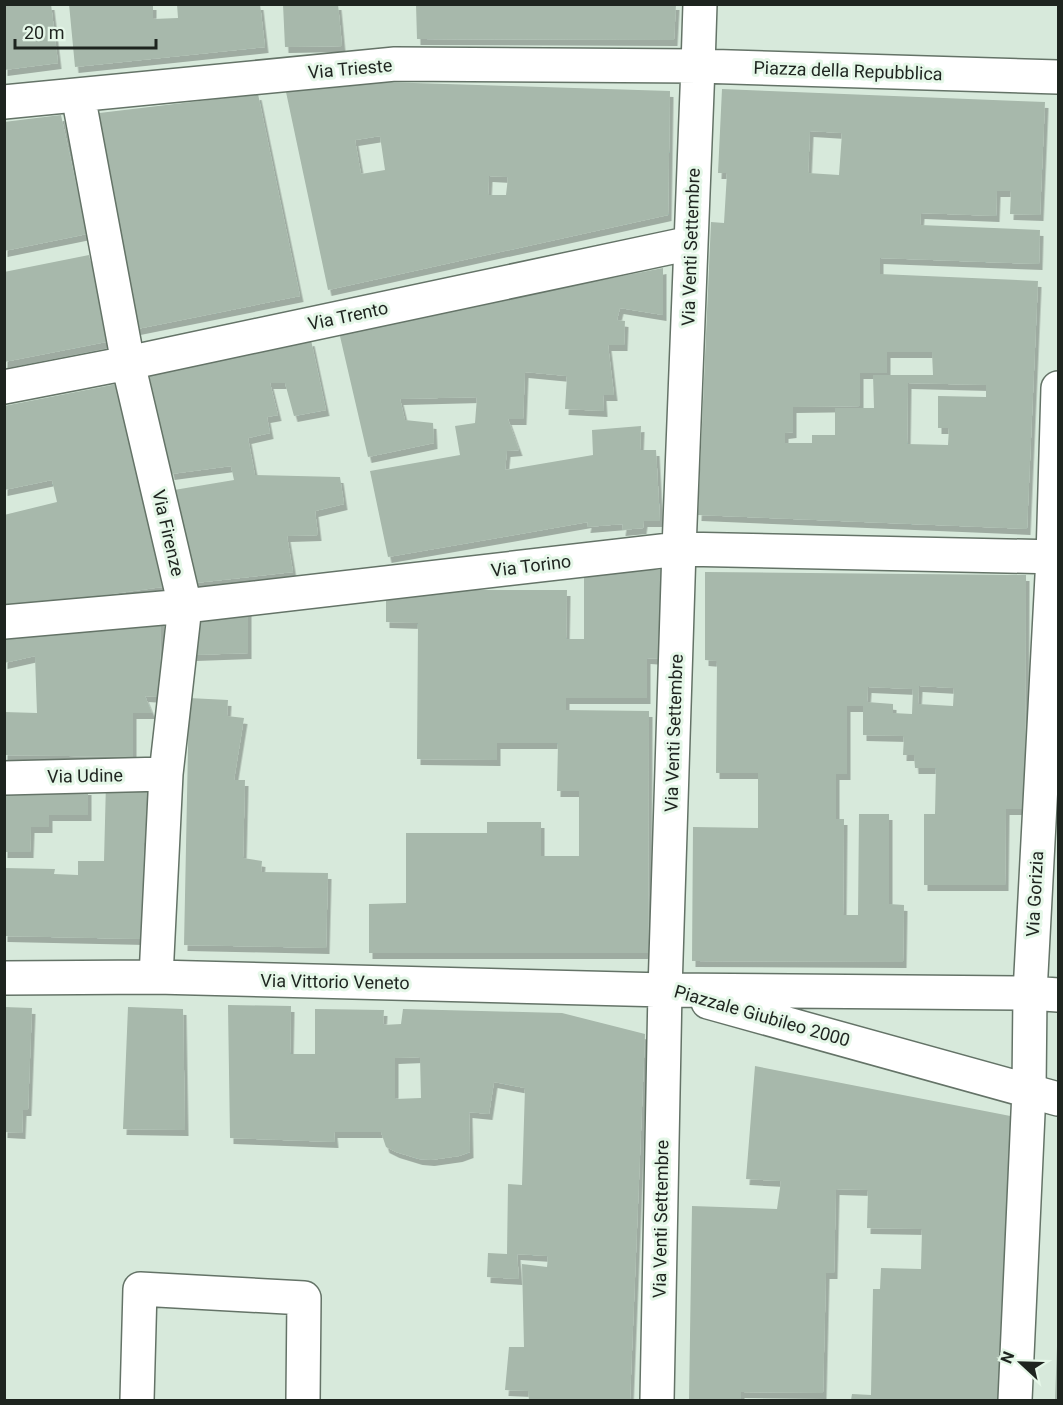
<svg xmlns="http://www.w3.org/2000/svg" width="1063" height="1405" font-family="Roboto,sans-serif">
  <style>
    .building { fill: #a7b8ab; fill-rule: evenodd; filter: url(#shadow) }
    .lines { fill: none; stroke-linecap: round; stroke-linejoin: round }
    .street-casing { stroke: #647367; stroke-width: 36 }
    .secondary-casing { stroke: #647367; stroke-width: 36 }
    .street { stroke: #fff; stroke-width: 33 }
    .secondary { stroke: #fff; stroke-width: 33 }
    .labels { text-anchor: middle; stroke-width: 6; stroke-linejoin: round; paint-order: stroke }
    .street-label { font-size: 18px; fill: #1e241f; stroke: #e5f7e8 }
  </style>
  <defs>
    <filter id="shadow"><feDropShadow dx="3.5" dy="6" stdDeviation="0" flood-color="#0004"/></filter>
  </defs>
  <rect width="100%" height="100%" fill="#d7e9db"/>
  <!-- building -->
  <path class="building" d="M 4,4 L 51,4 L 58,63 L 4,70 Z
    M 69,4 L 153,4 L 153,19 L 178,18 L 177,4 L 260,4 L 265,47 L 75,67 Z
    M 283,4 L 338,4 L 342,46 L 285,47 Z
    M 416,4 L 676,4 L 674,40 L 417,39 Z
    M 382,82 L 670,91 L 668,215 L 328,290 L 286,92 ZM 380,136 L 385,170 L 361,174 L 355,140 ZM 489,176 L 508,177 L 506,195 L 488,195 Z
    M 722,89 L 1045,102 L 1040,215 L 1010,214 L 1011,191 L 997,191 L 996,216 L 921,213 L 920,225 L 1040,230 L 1039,264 L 880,258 L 880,274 L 1038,281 L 1027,529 L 698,515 L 711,222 L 724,223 L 727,173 L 718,173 ZM 810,131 L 842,133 L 839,175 L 808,173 ZM 887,352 L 932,352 L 933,375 L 873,375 L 874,408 L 835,408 L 835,435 L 812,435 L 812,443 L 785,443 L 785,433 L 793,432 L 793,407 L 860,406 L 860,373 L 887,373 ZM 908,383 L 986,385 L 986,397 L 938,396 L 938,428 L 949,428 L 948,445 L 907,444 Z
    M 258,94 L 300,296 L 137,329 L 91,114 Z
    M 61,115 L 87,234 L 4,251 L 4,122 Z
    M 89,255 L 111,341 L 4,362 L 4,272 Z
    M 663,268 L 663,315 L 620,308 L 617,320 L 625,321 L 624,345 L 608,345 L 614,395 L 603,395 L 604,411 L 565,409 L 567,376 L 525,372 L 523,419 L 508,419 L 519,450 L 507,451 L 505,470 L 593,455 L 592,430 L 641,426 L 640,450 L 656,450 L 660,521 L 644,521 L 643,528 L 622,530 L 623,524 L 587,527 L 588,522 L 388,557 L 370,471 L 460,455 L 455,426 L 475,423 L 477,397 L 400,399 L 405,420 L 433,423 L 434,443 L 368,457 L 339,332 Z
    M 311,340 L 326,410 L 294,416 L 285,383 L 270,383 L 278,415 L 267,417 L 270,433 L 248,438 L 255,475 L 340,477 L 344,504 L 315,511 L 318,535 L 287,536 L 293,572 L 195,583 L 174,490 L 234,480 L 231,466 L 171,474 L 149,375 Z
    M 117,384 L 162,587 L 4,609 L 4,515 L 57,502 L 52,480 L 4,490 L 4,406 Z
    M 584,570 L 662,570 L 662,659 L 647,658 L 647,698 L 566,698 L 566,710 L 649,711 L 648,953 L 369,953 L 369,904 L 406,903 L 406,833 L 487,833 L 487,822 L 541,822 L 541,856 L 579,856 L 579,791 L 557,791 L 558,743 L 497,743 L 497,760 L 417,759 L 418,623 L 386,622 L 386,590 L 567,590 L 566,639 L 584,639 Z
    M 705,572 L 1026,575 L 1025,809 L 1006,809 L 1005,885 L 924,885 L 924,814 L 935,814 L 936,768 L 915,768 L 914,755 L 903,755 L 904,736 L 863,735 L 863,706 L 847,706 L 847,774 L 836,774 L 836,819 L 844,819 L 843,915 L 858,915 L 859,814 L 889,814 L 889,904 L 904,905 L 903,962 L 692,961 L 693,827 L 758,828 L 758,773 L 716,773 L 717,661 L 705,660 ZM 919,686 L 954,688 L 953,706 L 918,704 ZM 868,687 L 913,689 L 912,714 L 893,713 L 893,704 L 867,702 Z
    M 248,606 L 248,653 L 193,655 L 192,612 Z
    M 161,619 L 160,697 L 145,696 L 152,713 L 133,713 L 133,757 L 4,755 L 4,712 L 37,713 L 35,656 L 4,663 L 4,637 Z
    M 189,698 L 228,700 L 227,716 L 244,718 L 234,780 L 245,780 L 243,858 L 262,861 L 261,872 L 328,873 L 326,948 L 184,945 Z
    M 106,782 L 122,791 L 163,792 L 161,843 L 144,843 L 142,939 L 4,936 L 4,868 L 55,869 L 54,874 L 78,875 L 78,861 L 104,861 Z
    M 4,789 L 88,789 L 88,815 L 49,815 L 49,827 L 31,827 L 30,852 L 4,852 Z
    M 228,1005 L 291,1006 L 290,1054 L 315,1054 L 315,1009 L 384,1010 L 383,1025 L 401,1024 L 403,1009 L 562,1013 L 645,1034 L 630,1400 L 529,1400 L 528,1391 L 505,1390 L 509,1347 L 524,1347 L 522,1264 L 547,1267 L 548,1256 L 517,1254 L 519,1279 L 487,1277 L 488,1253 L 507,1254 L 508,1184 L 522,1185 L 525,1088 L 494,1082 L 489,1114 L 469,1112 L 470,1152 L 459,1156 L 431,1160 L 419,1159 L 396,1152 L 386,1147 L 381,1132 L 334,1132 L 335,1142 L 230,1138 ZM 420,1057 L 421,1098 L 395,1099 L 395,1058 Z
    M 4,1007 L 32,1008 L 28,1110 L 23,1110 L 22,1133 L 4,1132 Z
    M 128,1007 L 183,1009 L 185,1130 L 123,1129 Z
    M 755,1066 L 1020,1118 L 999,1400 L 851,1400 L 852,1394 L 871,1395 L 873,1289 L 880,1289 L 881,1268 L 921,1269 L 922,1229 L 867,1228 L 868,1190 L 836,1189 L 834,1273 L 826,1273 L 823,1393 L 741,1392 L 741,1400 L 689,1400 L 692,1206 L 777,1209 L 781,1181 L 746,1179 Z
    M 1057,1346 L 1058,1346 L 1058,1400 L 1055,1400 Z"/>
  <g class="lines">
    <defs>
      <path id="street" d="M 700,4 L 698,66 L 1058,77
        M 78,95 L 128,363 L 185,606 L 166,774 L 156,977
        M 4,102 L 395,64 L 698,66 L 679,549 L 665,990 L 657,1400
        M 4,387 L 128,363 L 691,243
        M 4,622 L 185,606 L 679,549 L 1058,557
        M 4,778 L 166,774
        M 4,978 L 156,977 L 665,990 L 1030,993 L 1058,995
        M 708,1002 L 1029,1091
        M 137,1400 L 140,1289 L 304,1298 L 303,1400
        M 1015,1400 L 1029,1091 L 1030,993 L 1053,557 L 1058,388"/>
      <path id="secondary" d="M 1029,1091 L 1058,1099"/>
    </defs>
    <!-- street casing -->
    <use href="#street" class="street-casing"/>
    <!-- secondary casing -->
    <use href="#secondary" class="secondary-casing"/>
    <!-- street -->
    <use href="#street" class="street"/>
    <!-- secondary -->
    <use href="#secondary" class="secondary"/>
  </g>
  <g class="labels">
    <!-- street labels -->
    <g class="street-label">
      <text transform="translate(350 69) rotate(-5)" y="6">Via Trieste</text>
      <text transform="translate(848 71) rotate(2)" y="6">Piazza della Repubblica</text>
      <text transform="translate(691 247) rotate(-88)" y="6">Via Venti Settembre</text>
      <text transform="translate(348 316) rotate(-12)" y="6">Via Trento</text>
      <text transform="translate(168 533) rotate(77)" y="6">Via Firenze</text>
      <text transform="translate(531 566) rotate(-7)" y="6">Via Torino</text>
      <text transform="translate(674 733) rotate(-88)" y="6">Via Venti Settembre</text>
      <text transform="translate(85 776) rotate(-1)" y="6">Via Udine</text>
      <text transform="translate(1035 894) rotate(-87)" y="6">Via Gorizia</text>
      <text transform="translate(335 982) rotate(1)" y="6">Via Vittorio Veneto</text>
      <text transform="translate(762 1016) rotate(16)" y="6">Piazzale Giubileo 2000</text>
      <text transform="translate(661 1219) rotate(-89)" y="6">Via Venti Settembre</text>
    </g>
  </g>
  <!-- border -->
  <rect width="1063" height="1405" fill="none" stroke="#1e241f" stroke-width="12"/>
  <!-- north arrow -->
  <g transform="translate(1021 1363) rotate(292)" stroke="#e5f7e8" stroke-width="4.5" paint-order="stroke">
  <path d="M0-4.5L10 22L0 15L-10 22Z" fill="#1e241f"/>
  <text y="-9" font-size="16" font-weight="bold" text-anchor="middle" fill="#1e241f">N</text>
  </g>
  <!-- scale -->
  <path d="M15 39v9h141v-9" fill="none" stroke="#1e241f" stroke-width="3"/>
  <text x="24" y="39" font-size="18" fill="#1e241f" stroke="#e5f7e8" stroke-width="4.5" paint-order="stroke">20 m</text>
</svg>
